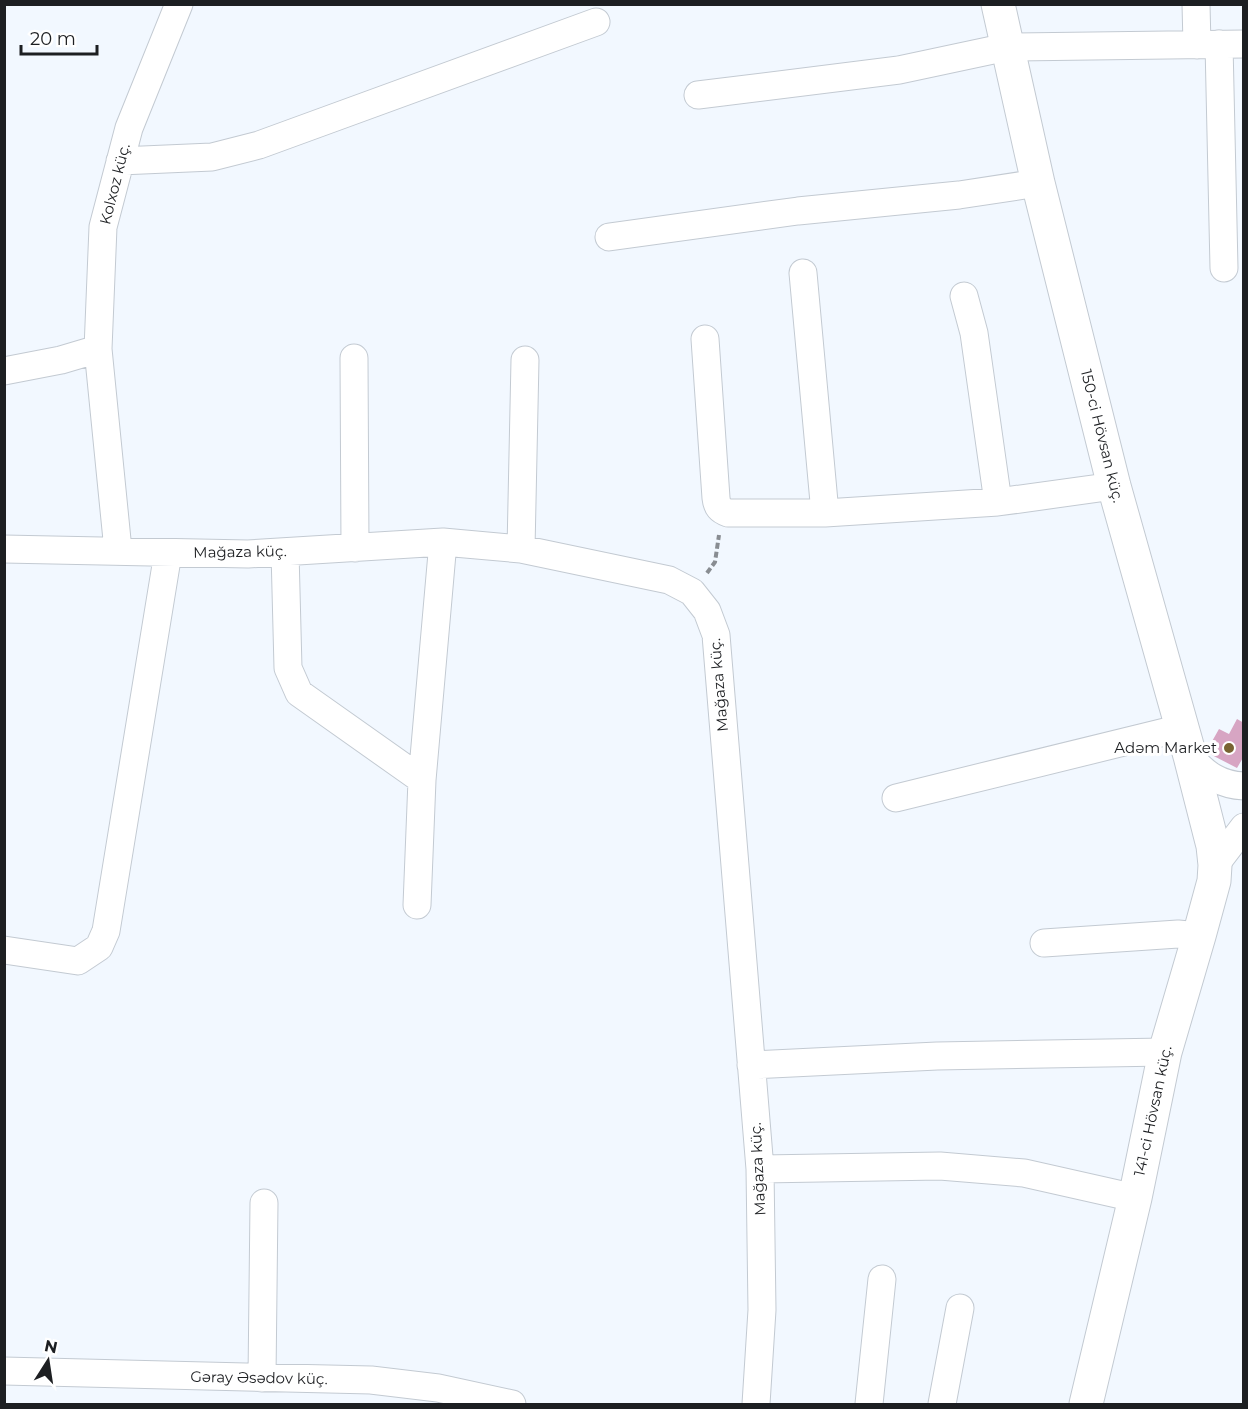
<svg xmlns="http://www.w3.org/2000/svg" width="1248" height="1409" font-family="Montserrat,sans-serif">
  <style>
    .building { fill: #d7a5c3 }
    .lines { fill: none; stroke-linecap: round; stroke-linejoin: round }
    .street-casing { stroke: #c3cad2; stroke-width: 29 }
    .secondary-casing { stroke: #c3cad2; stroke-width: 35 }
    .path { stroke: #898d92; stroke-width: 4; stroke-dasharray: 6 3; stroke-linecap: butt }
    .street { stroke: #fff; stroke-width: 27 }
    .secondary { stroke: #fff; stroke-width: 33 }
    .poi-dot { fill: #786332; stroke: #fff; stroke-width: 2 }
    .labels { text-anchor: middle; stroke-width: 6; stroke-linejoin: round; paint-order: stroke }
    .street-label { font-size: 15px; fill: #1d1f22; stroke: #fff }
    .poi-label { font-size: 15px; fill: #1d1f22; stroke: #fff; text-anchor: end }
  </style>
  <rect width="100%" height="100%" fill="#f2f8ff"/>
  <!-- building -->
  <path class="building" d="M 1237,719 L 1244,723 L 1244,756 L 1237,768 L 1206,752 L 1219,729 L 1229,734 Z"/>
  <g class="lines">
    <defs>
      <path id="street" d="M 1196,4 L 1197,45
        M 1219,44 L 1224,268
        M 698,95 L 899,70 L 1007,47 L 1244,44
        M 120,161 L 212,157 L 259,145 L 596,22
        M 609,237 L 798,211 L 959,195 L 1038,183
        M 803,273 L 825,513
        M 964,296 L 974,333 L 998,502
        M 705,339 L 716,498 C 717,507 720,510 728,513 L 825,513 L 998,502 L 1114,486
        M 98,349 L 118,550
        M 354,358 L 355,548
        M 4,371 L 61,360 L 98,349 L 103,227 L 129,128 L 179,4
        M 4,549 L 248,554 L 443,542 L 521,549 L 669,580 L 692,592 L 707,611 L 716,635 L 760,1169 L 762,1310 L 756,1404
        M 521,549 L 525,360
        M 285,552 L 288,668 L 299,693 L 422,780
        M 1190,756 C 1204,774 1220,785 1244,786
        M 896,798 L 1181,728
        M 1215,865 L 1244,827
        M 417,905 L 422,780 L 443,542
        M 1044,943 L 1178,934 L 1199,936
        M 4,950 L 78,961 L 99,947 L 106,931 L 168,553
        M 751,1065 L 937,1056 L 1165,1052
        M 760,1169 L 940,1166 L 1024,1173 L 1135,1198
        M 4,1371 L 371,1380 L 438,1388 L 512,1404
        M 262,1378 L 264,1203
        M 869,1404 L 882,1279
        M 942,1404 L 960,1308"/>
      <path id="secondary" d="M 998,4 L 1038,183 L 1114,486 L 1190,756 L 1213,846 L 1215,865 L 1214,881 L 1199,936 L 1165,1052 L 1135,1198 L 1086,1404"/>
    </defs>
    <!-- street casing -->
    <use href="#street" class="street-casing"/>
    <!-- secondary casing -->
    <use href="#secondary" class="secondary-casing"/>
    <!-- path -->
    <path class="path" d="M 707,573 L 715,562 L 719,535"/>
    <!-- street -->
    <use href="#street" class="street"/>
    <!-- secondary -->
    <use href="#secondary" class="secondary"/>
  </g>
  <!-- markers -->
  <circle class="poi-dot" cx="1229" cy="748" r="6"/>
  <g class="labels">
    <!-- street labels -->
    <g class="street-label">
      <text transform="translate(115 184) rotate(-76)" y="5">Kolxoz küç.</text>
      <text transform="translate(1102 436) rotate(76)" y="5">150-ci Hövsan küç.</text>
      <text transform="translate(240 552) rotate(-1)" y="5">Mağaza küç.</text>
      <text transform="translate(719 685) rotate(-95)" y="5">Mağaza küç.</text>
      <text transform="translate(1153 1111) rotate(-78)" y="5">141-ci Hövsan küç.</text>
      <text transform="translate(758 1169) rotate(-93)" y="5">Mağaza küç.</text>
      <text transform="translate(259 1378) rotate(1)" y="5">Gəray Əsədov küç.</text>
    </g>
    <!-- poi labels -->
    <g class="poi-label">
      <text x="1217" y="753">Adəm Market</text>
    </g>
  </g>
  <!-- border -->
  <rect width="1248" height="1409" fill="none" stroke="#1d1f22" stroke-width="12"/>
  <!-- north arrow -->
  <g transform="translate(48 1361) rotate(12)" stroke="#ffffff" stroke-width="4.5" paint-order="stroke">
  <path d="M0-4.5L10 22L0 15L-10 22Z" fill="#1d1f22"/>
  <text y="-9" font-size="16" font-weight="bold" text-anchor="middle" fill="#1d1f22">N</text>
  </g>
  <!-- scale -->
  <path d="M21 45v9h76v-9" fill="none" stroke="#1d1f22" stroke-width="3"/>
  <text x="30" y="45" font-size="18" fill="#1d1f22" stroke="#ffffff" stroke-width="4.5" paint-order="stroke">20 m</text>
</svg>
